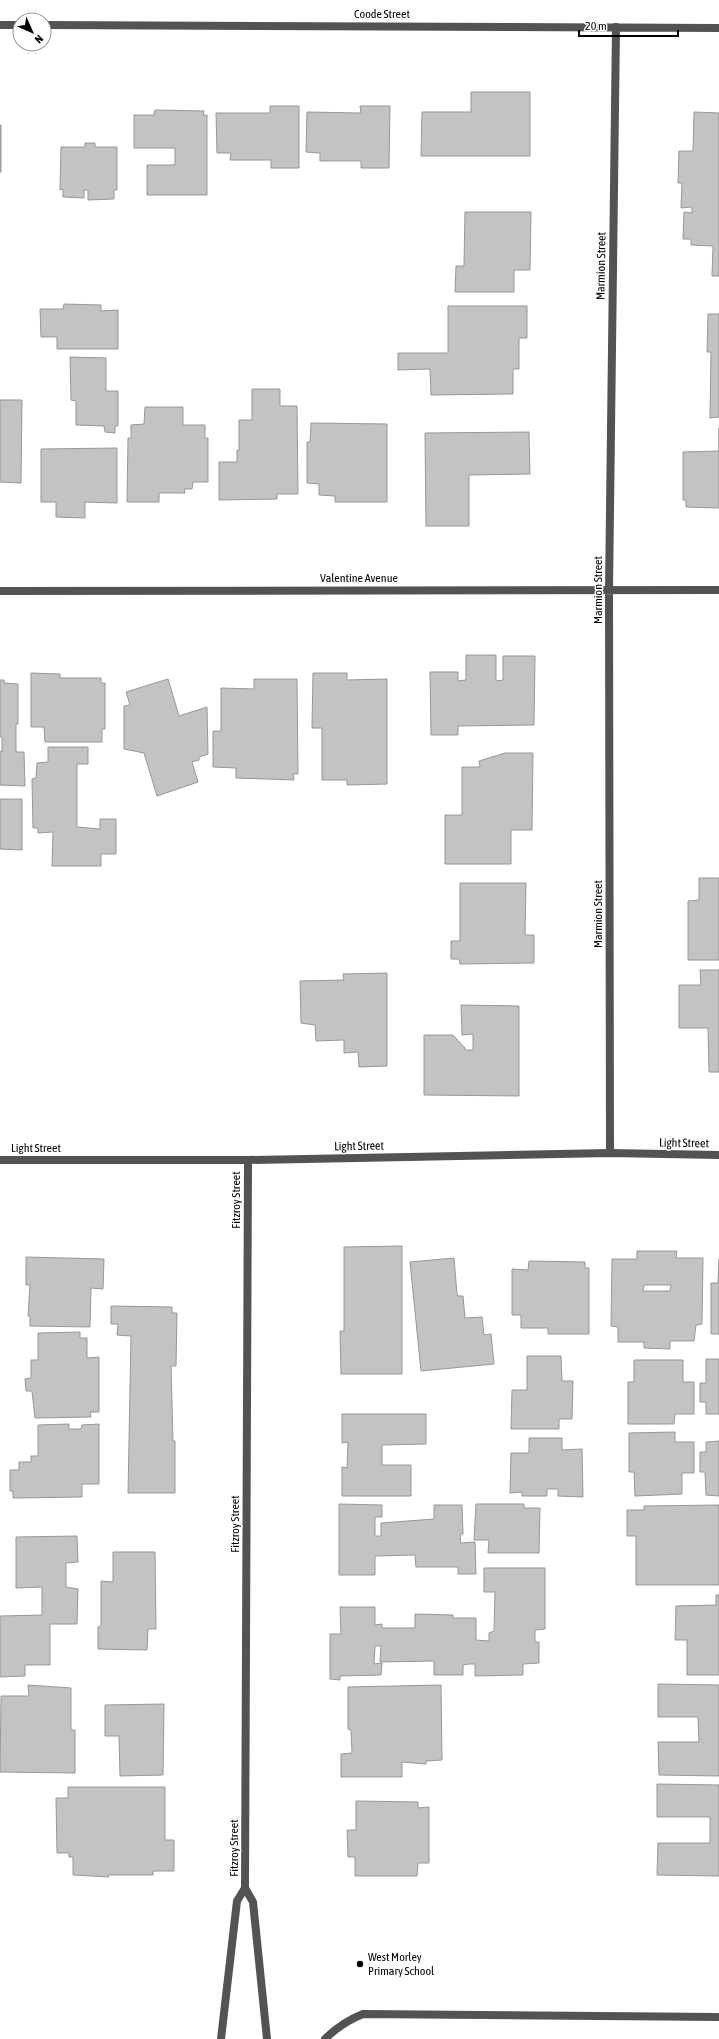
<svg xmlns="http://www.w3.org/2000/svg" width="719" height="2039" font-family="'Asap Condensed',sans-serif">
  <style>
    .building { fill: #c3c3c3; stroke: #979797; fill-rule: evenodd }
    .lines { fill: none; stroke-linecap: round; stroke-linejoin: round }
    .service { stroke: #535353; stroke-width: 8 }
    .minor { stroke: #535353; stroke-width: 8 }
    .tertiary { stroke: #535353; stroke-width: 8 }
    .poi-dot { fill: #000; stroke: #fff; stroke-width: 1.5 }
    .labels { text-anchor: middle; stroke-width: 3; stroke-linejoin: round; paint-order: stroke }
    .street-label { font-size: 12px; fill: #000; stroke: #fff }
    .poi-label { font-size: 12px; fill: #000; stroke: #fff; text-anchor: start }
  </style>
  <rect width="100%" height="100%" fill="#fff"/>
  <!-- building -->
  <path class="building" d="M 471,92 L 530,92 L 530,156 L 421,156 L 422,112 L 471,112 Z
    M 270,106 L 299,106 L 299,168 L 271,168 L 271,160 L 230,160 L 231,153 L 217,153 L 216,113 L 270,113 Z
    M 360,106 L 390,106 L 389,168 L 361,168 L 361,161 L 320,161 L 320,153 L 306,152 L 307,112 L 361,113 Z
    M 155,110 L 204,111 L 203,115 L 207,115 L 207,195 L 147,195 L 147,165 L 175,165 L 175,148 L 134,148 L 134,115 L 154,115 Z
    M 694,112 L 719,113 L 719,276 L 712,276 L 713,246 L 691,245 L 691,239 L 683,239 L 684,212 L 692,213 L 692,207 L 681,208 L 682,183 L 678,183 L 679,151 L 693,151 Z
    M 0,125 L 1,125 L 1,172 L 0,172 Z
    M 85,143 L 95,143 L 95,147 L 117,147 L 117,190 L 114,190 L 114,199 L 88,200 L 88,190 L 84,190 L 84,198 L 63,197 L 63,189 L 60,190 L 61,147 L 85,147 Z
    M 465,212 L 531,212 L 530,270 L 514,270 L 514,292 L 455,292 L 456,266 L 464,266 Z
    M 64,304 L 101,305 L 101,311 L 118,310 L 118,349 L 57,349 L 57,337 L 41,337 L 40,309 L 63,309 Z
    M 448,306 L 527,306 L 527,338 L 519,338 L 519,369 L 513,369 L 513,394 L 431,395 L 430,369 L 398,370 L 398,353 L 448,353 Z
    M 708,314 L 719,314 L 719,417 L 710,418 L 711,352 L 707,352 Z
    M 70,357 L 106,358 L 106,391 L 118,391 L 118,426 L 115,426 L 115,433 L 105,432 L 104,426 L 76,425 L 76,401 L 71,400 Z
    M 252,389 L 280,389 L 280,406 L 297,406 L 298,494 L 277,494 L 277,499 L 219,500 L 219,462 L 237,462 L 237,450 L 239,451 L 239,420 L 252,420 Z
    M 0,400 L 22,400 L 21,483 L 0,482 Z
    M 145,407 L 183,407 L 183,425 L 205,425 L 205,438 L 208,438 L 208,482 L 193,482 L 192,489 L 184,489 L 185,493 L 159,493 L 159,502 L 127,502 L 128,438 L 131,438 L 131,425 L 144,424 Z
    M 311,423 L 387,424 L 387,502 L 335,502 L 335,496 L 319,495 L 319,484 L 307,483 L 307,442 L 310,442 Z
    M 719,428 L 719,508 L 686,507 L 686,500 L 683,500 L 683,452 L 719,451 Z
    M 529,432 L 530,474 L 469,475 L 469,526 L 426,526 L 425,433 Z
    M 117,448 L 117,503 L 85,502 L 85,518 L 56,517 L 56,502 L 41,502 L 41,449 Z
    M 466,655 L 496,655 L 496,681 L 503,680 L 503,656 L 535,656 L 534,725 L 458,726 L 458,735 L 431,735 L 430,672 L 458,672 L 458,681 L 466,680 Z
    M 31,673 L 60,674 L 60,678 L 101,678 L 101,683 L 105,683 L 105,729 L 102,729 L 102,742 L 45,742 L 44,727 L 31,727 Z
    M 313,673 L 347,673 L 347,680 L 387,679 L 387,784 L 347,785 L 347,780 L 322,780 L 322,728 L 312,728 Z
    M 168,679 L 179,716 L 207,707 L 208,754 L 199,757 L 199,760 L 192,762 L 198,782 L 157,796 L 144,753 L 124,749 L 124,706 L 130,705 L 126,692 Z
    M 254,679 L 297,679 L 298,774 L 293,774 L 294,780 L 236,778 L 236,768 L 213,767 L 213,731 L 221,731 L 221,688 L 254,689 Z
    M 0,680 L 4,680 L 4,683 L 18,684 L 18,724 L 16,724 L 16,752 L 24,752 L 25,786 L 0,785 L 0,751 L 2,752 L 2,737 L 0,737 Z
    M 48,747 L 88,747 L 88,764 L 77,764 L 77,827 L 100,829 L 100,819 L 116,819 L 116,854 L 101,854 L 101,866 L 52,866 L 53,832 L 38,833 L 38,828 L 33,828 L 32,779 L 36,778 L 37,763 L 48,762 Z
    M 505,753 L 533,753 L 532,830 L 511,830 L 511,864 L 445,864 L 445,815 L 462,815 L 462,767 L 480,767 L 479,761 Z
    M 0,799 L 22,799 L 22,850 L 0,849 Z
    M 699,878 L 719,878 L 719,960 L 688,960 L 688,901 L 699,900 Z
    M 460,883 L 526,883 L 525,935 L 534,935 L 534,963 L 460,964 L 459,959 L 451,959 L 451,941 L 460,941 Z
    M 700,970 L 719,970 L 719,1072 L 709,1072 L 708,1028 L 679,1028 L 679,985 L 701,985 Z
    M 387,973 L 387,1066 L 359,1067 L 358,1052 L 344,1053 L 344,1040 L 316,1041 L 315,1025 L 301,1023 L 300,981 L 344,980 L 343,974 Z
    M 461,1005 L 519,1006 L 519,1096 L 424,1095 L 424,1035 L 453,1035 L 465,1048 L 465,1050 L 473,1050 L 473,1034 L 462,1035 Z
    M 402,1246 L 402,1374 L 341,1374 L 340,1331 L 344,1331 L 344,1247 Z
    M 637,1251 L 677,1251 L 676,1258 L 703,1258 L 702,1324 L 696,1325 L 694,1341 L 670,1341 L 670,1349 L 644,1348 L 644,1342 L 618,1342 L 618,1327 L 611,1326 L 612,1259 L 637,1259 ZM 644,1285 L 671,1285 L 670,1291 L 643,1291 Z
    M 26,1257 L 104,1259 L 103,1289 L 91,1288 L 90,1327 L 30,1326 L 30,1317 L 28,1316 L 30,1285 L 26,1285 Z
    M 454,1258 L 457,1294 L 458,1296 L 463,1296 L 465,1318 L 482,1317 L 484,1335 L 491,1334 L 494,1364 L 421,1371 L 410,1262 Z
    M 719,1259 L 719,1334 L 711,1334 L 711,1283 L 718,1283 Z
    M 529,1261 L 585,1262 L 585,1268 L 589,1268 L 589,1334 L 548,1334 L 548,1328 L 521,1328 L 521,1315 L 512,1315 L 512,1269 L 528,1270 Z
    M 111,1306 L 172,1307 L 172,1313 L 177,1313 L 176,1366 L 171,1366 L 173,1441 L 175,1441 L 175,1493 L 128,1493 L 131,1336 L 117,1335 L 118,1324 L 111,1324 Z
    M 80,1332 L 80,1338 L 87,1338 L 87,1358 L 99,1357 L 99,1412 L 90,1412 L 91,1417 L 35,1418 L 32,1391 L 26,1391 L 25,1379 L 31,1378 L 31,1360 L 38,1360 L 38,1333 Z
    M 527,1356 L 561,1356 L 562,1381 L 573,1381 L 572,1419 L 559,1419 L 559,1429 L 511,1429 L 512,1390 L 527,1390 Z
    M 706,1359 L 719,1359 L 719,1414 L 706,1414 L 706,1402 L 700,1402 L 700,1383 L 706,1383 Z
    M 634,1360 L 683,1360 L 683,1382 L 694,1382 L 694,1414 L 675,1414 L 674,1424 L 628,1424 L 628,1382 L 634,1382 Z
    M 342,1414 L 426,1414 L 426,1444 L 382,1445 L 382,1465 L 411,1465 L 411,1496 L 342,1496 L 342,1467 L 347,1468 L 348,1442 L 342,1443 Z
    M 69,1424 L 69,1429 L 81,1429 L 82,1425 L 99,1424 L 99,1484 L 82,1484 L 82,1497 L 13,1498 L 13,1491 L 10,1491 L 10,1470 L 19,1470 L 19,1462 L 31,1462 L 31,1456 L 38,1456 L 38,1425 Z
    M 675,1432 L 675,1442 L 694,1442 L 694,1473 L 682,1473 L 682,1494 L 635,1496 L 634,1472 L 629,1472 L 629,1433 Z
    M 529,1438 L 562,1438 L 562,1450 L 582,1449 L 583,1497 L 558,1496 L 558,1489 L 547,1489 L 547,1496 L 522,1496 L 522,1492 L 510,1493 L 511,1453 L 529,1453 Z
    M 719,1441 L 719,1496 L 706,1495 L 705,1472 L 700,1472 L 700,1452 L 706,1452 L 706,1442 Z
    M 339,1504 L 382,1505 L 382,1517 L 375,1517 L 375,1536 L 381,1536 L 381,1523 L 434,1519 L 434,1505 L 462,1505 L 463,1534 L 461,1534 L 460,1543 L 475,1542 L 476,1574 L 458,1574 L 458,1567 L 416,1567 L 415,1555 L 375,1556 L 375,1575 L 339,1575 Z
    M 476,1504 L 524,1504 L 524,1508 L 540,1508 L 539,1553 L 488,1553 L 489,1540 L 474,1540 Z
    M 719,1505 L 719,1585 L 636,1585 L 636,1536 L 627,1536 L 627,1510 L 644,1510 L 644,1506 Z
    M 77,1536 L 78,1562 L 66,1563 L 66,1587 L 78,1589 L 77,1624 L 50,1624 L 50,1665 L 25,1665 L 25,1676 L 0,1677 L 0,1616 L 42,1615 L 42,1587 L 16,1588 L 16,1537 Z
    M 113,1552 L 155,1552 L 156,1629 L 148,1629 L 147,1650 L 98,1649 L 98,1627 L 101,1626 L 101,1581 L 113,1582 Z
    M 484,1568 L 545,1568 L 545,1629 L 535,1630 L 535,1642 L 539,1642 L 539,1663 L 523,1664 L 523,1675 L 475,1676 L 475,1664 L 469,1664 L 463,1665 L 463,1675 L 434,1675 L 434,1661 L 380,1662 L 381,1646 L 375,1646 L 374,1664 L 382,1663 L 381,1675 L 340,1676 L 340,1680 L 330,1679 L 330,1634 L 341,1634 L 340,1607 L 375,1607 L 375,1625 L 382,1624 L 382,1628 L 415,1628 L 415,1614 L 453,1615 L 453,1618 L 476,1618 L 476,1640 L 489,1641 L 489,1633 L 494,1631 L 495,1592 L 484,1592 Z
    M 716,1595 L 719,1595 L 719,1675 L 687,1675 L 687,1640 L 675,1640 L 676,1606 L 716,1605 Z
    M 658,1684 L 719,1685 L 719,1776 L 659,1775 L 658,1742 L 699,1742 L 698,1717 L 658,1717 Z
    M 28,1685 L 71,1688 L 71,1730 L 75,1730 L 75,1773 L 0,1772 L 1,1696 L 29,1696 Z
    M 441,1685 L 442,1760 L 426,1761 L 426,1764 L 402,1762 L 402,1777 L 341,1777 L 341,1754 L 352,1753 L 351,1730 L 348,1729 L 348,1687 Z
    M 164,1704 L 163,1775 L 120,1776 L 119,1736 L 105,1736 L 105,1705 Z
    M 657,1784 L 719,1785 L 719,1876 L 657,1875 L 658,1843 L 710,1843 L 710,1817 L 657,1817 Z
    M 68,1787 L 165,1787 L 165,1840 L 174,1840 L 174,1871 L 153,1871 L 153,1875 L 108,1875 L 109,1877 L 73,1875 L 73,1857 L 69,1857 L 69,1853 L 57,1853 L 56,1798 L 68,1798 Z
    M 356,1801 L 418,1802 L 418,1808 L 429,1807 L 429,1863 L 418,1863 L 417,1876 L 355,1876 L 355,1857 L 348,1857 L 347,1830 L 356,1830 Z"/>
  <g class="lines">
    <!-- service -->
    <path class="service" d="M 221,2039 L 237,1901 L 245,1888 L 253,1902 L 267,2039
      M 325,2039 C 337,2027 348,2020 363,2014 L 719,2017"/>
    <!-- minor -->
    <path class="minor" d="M 0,25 L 20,25
      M 44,25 L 719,28
      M 0,591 L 719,590
      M 610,1153 L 609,590 L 616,27
      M 245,1888 L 248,1160"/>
    <!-- tertiary -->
    <path class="tertiary" d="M 0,1160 L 248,1160 L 610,1153 L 719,1155"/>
  </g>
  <!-- markers -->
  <circle class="poi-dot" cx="360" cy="1964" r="4"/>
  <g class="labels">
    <!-- street labels -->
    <g class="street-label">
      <text x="382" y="18">Coode Street</text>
      <text transform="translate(601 266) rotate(-89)" y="4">Marmion Street</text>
      <text x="359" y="582">Valentine Avenue</text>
      <text transform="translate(598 590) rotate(-90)" y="4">Marmion Street</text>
      <text transform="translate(598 914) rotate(-90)" y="4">Marmion Street</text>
      <text transform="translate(684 1143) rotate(1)" y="4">Light Street</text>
      <text transform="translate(359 1146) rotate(-1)" y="4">Light Street</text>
      <text x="36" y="1152">Light Street</text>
      <text transform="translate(236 1200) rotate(-90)" y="4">Fitzroy Street</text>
      <text transform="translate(235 1524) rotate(-90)" y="4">Fitzroy Street</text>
      <text transform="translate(234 1848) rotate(-90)" y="4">Fitzroy Street</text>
    </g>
    <!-- poi labels -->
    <g class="poi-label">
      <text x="368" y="1961">West Morley<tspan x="368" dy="14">Primary School</tspan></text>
    </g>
  </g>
  <!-- north arrow -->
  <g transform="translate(32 32) rotate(135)"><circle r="19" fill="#ffffff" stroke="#999999"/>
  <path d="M0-3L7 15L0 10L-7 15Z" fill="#000000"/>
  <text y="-6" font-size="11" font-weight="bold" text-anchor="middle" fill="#000000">N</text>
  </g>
  <!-- scale -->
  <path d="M579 30v6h99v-6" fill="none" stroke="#000000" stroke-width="2"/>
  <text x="585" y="30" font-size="12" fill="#000000" stroke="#ffffff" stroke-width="3" paint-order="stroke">20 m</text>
</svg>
